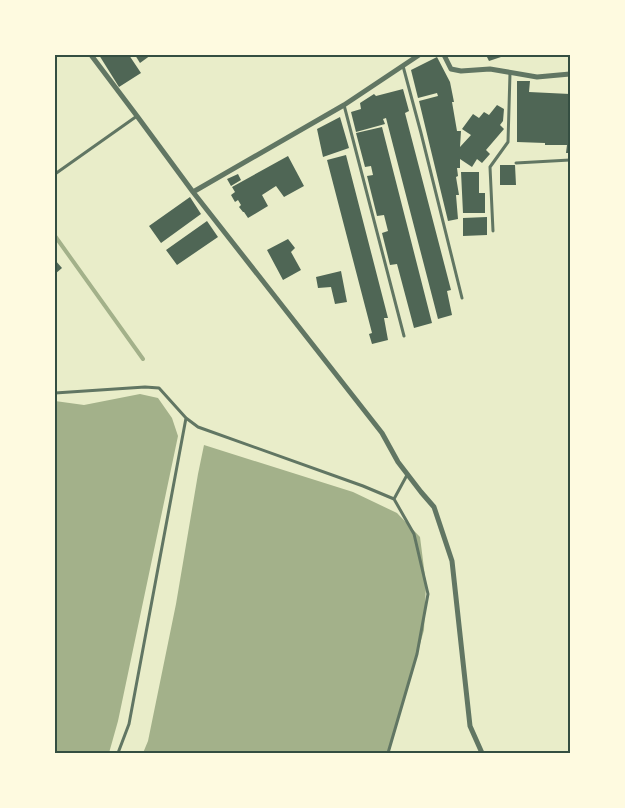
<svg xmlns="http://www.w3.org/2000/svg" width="625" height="808" font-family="Spectral,serif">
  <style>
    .water { fill: #a3b18a }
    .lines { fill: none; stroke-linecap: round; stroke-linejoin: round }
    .stream { stroke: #a3b18a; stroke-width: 4 }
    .building { fill: #4f6655 }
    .service { stroke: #617663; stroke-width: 3 }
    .minor { stroke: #617663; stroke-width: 5 }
    .neatline { fill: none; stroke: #344e41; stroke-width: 2 }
  </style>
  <rect width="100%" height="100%" fill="#e9edc9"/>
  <!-- water -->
  <path class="water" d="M 140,394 L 158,398 L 172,418 L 178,436 L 118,721 L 109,753 L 55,753 L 55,401 L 84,405 Z
    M 204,445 L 353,492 L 397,513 L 420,537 L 426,584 L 424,630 L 389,753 L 143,753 L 148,741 L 176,604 L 198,474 Z"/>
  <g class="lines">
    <!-- stream -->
    <path class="stream" d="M 55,236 L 143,359"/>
  </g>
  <!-- building -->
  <path class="building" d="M 99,55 L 129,55 L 141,73 L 119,87 Z
    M 135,55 L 151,55 L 140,63 Z
    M 486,55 L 507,55 L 489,61 Z
    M 437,57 L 450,82 L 454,102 L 452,102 L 457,131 L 461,131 L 460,147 L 471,135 L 462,129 L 473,114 L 479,118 L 484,112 L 489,115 L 497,105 L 504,109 L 503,121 L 500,125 L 504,129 L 486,150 L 490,154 L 482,163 L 477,159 L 472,167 L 460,159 L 460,168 L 457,168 L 458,176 L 456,177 L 459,195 L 456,195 L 458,219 L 448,221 L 419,101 L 438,96 L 437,93 L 418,98 L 411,70 Z
    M 517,81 L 530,81 L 529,92 L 570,94 L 570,153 L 566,153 L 567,145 L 545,145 L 545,143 L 517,142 Z
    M 403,89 L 409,111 L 405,113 L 451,290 L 447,291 L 452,315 L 438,319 L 386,118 L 383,119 L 385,124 L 356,132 L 351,112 L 361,109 L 360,103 L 374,94 L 376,96 Z
    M 340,117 L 349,148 L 323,157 L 317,129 Z
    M 382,127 L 432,323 L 414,328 L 397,264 L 390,265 L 382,233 L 388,231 L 384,215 L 377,216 L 367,176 L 373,175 L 371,166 L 365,167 L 356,133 Z
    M 346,155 L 388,318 L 384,318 L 388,340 L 372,344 L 369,334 L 372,333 L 327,160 Z
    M 288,156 L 304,186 L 284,197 L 276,186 L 262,195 L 268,206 L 248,218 L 244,212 L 243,212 L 239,207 L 241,205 L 238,200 L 235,202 L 231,195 L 235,192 L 232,187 Z
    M 500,165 L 515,165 L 516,185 L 500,185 Z
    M 461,172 L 479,172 L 479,193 L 485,193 L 485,213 L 463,213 Z
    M 238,174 L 241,180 L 231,186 L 227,179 Z
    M 190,197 L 201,214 L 161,243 L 149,226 Z
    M 487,217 L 487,235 L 463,236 L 463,218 Z
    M 207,221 L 218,237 L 177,265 L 166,250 Z
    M 288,239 L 295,248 L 291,252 L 301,270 L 283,280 L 267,250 Z
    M 55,260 L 62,268 L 55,274 Z
    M 341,271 L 347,302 L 335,304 L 331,287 L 318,288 L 316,277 Z"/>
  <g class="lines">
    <!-- service -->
    <path class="service" d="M 403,66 L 421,133 L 462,298
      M 344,105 L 404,336
      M 516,163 L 570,160
      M 55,174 L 137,116
      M 493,231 L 490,167 L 508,142 L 510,73
      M 55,393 L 145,387 L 159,388 L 186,418 L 198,427 L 363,486 L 394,499 L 414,534 L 428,594 L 417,654 L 388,753
      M 394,499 L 407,475
      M 118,753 L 129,724 L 186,418"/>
    <!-- minor -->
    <path class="minor" d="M 91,55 L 137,116 L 193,192 L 382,433 L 398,462 L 421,492 L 434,507 L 452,561 L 470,726 L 482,753
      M 444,55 L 451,69 L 461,71 L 490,69 L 537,77 L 570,74
      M 193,192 L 344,105 L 419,55"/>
  </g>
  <!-- border -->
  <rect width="625" height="808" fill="none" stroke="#fefae0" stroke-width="112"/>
  <rect x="56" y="56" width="513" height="696" class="neatline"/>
</svg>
